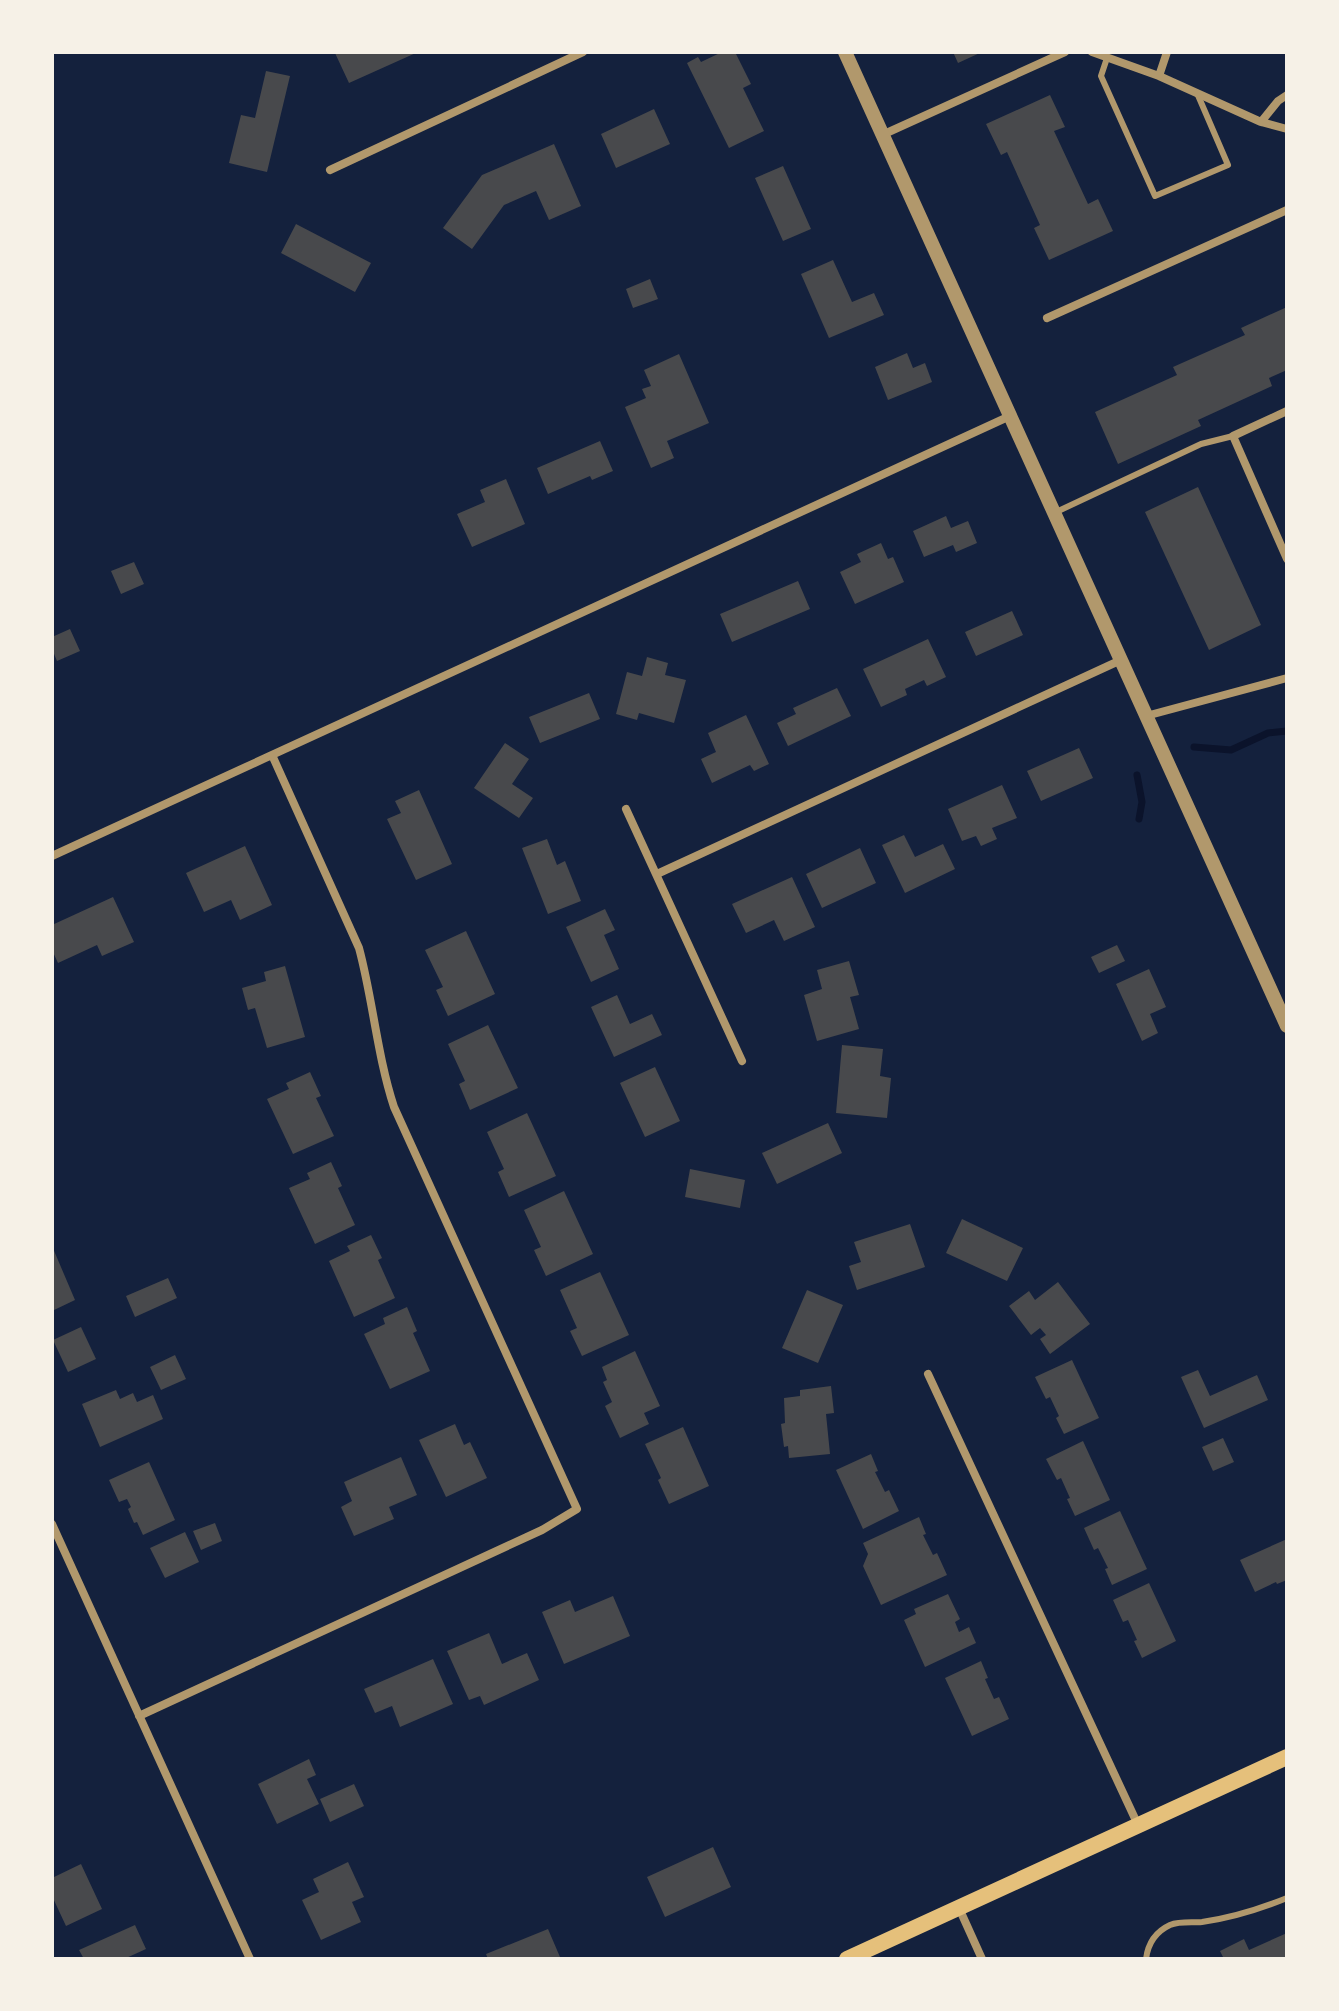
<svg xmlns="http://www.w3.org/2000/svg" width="1339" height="2011" font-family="Quicksand,sans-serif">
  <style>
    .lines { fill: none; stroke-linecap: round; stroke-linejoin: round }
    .stream { stroke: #0b132b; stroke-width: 7 }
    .building { fill: #48494c }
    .service { stroke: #b1986c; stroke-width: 6 }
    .minor { stroke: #b1986c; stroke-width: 8 }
    .tertiary { stroke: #b1986c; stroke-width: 14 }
    .secondary { stroke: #e5c07b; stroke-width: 16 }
  </style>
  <rect width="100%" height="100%" fill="#14213d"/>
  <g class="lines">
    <!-- stream -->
    <path class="stream" d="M 1194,747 L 1231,750 L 1268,733 L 1287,731
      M 1137,775 L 1142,802 L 1139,819"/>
  </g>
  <!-- building -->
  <path class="building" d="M 338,52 L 418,52 L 349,83 L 335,53 Z
    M 722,52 L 735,52 L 751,84 L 743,88 L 764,131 L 729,148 L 687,63 L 698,57 L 701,62 Z
    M 953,52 L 982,52 L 958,63 Z
    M 266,71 L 290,76 L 267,172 L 229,163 L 241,115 L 255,118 Z
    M 1050,95 L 1065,127 L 1054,131 L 1088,204 L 1098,199 L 1113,231 L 1049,260 L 1034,228 L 1040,225 L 1007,152 L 1001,155 L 986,124 Z
    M 654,109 L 670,144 L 616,168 L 601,134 Z
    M 554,144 L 581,206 L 549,220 L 536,191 L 504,205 L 472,249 L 443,228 L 482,175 Z
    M 783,166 L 811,229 L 783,241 L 755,178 Z
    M 296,224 L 371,263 L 355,292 L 281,253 Z
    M 833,260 L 852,302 L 874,293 L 884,315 L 829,338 L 801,274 Z
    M 650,279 L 658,299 L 633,308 L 626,289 Z
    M 1287,307 L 1287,370 L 1269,378 L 1272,386 L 1198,420 L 1201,426 L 1118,464 L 1095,412 L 1177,375 L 1173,367 L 1245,335 L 1241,328 Z
    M 907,353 L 913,368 L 925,363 L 932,382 L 888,400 L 875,367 Z
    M 679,354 L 709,423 L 667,441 L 674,458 L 651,468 L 625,407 L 646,398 L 642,389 L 651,386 L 644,370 Z
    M 600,441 L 613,471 L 592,480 L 590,476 L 548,494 L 537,468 Z
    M 506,479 L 525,524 L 472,547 L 457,514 L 485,502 L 480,490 Z
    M 1198,487 L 1261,625 L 1209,650 L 1145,512 Z
    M 946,516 L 951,528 L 968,521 L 977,543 L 956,552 L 953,545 L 924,557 L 913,531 Z
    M 881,543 L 888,559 L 893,557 L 904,582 L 855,604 L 840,572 L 861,562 L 857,554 Z
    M 134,562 L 144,584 L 121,594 L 111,571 Z
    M 798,581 L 810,609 L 732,642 L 720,614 Z
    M 1012,611 L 1023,635 L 976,656 L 965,632 Z
    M 70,629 L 80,651 L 57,661 L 52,649 L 52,637 Z
    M 928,639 L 946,677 L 927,686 L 924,680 L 905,689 L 907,695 L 881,707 L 863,669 Z
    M 647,657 L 668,663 L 665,675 L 686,680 L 674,723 L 639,713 L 637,720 L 616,714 L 627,672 L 642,676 Z
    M 837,688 L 851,716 L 788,746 L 777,723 L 796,714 L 793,708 Z
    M 589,693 L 600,719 L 540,743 L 529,717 Z
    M 746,715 L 769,764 L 754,771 L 750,765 L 712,783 L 701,759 L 716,752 L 708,733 Z
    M 505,743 L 529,759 L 512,784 L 533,798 L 519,818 L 474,788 Z
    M 1079,748 L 1093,778 L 1041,801 L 1027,771 Z
    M 1002,785 L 1017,818 L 992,828 L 997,839 L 981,846 L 976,836 L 962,841 L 948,809 Z
    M 419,790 L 452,864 L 416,880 L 387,819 L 401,813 L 395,801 Z
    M 904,835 L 915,857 L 943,844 L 955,869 L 905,893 L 882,845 Z
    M 547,839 L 557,865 L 565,861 L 581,901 L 548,914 L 522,848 Z
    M 245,846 L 272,905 L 240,920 L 231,900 L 204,912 L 186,873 Z
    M 860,848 L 876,883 L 822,908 L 806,874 Z
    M 792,877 L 815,927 L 784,941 L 774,920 L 746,933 L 732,904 Z
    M 113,897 L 134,942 L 102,956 L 97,945 L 58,963 L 52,950 L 52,925 Z
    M 605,909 L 615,930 L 604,935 L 619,969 L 591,982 L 566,927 Z
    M 466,931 L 495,994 L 448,1016 L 436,990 L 443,987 L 425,950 Z
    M 1117,945 L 1125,961 L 1099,973 L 1091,957 Z
    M 849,961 L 859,995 L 850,997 L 859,1029 L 817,1041 L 804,995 L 822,989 L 817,970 Z
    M 285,966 L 305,1037 L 267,1048 L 255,1008 L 248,1010 L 242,988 L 266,981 L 264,972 Z
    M 1149,969 L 1166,1007 L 1150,1014 L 1158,1033 L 1142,1041 L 1116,984 Z
    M 617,995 L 630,1024 L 652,1014 L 662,1035 L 614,1057 L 591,1007 Z
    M 488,1025 L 518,1088 L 470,1110 L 459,1084 L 465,1081 L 448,1044 Z
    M 842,1045 L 883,1049 L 880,1076 L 891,1078 L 887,1118 L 836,1113 Z
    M 655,1067 L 680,1121 L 645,1137 L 620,1083 Z
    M 310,1072 L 321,1096 L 316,1098 L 334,1136 L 293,1154 L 267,1099 L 289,1089 L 286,1083 Z
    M 527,1113 L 556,1176 L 509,1197 L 498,1172 L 504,1169 L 487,1132 Z
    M 828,1123 L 842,1153 L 777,1184 L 762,1153 Z
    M 331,1162 L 342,1186 L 338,1188 L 355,1225 L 315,1244 L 289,1188 L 310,1179 L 307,1173 Z
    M 690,1169 L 745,1180 L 740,1208 L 685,1197 Z
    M 564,1191 L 593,1254 L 546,1276 L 534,1250 L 541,1247 L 524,1210 Z
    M 962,1219 L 1023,1248 L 1007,1281 L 946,1253 Z
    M 910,1224 L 925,1267 L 857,1290 L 849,1266 L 861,1262 L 854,1242 Z
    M 371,1235 L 382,1258 L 378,1260 L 395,1298 L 354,1317 L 329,1261 L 350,1251 L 347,1246 Z
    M 52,1246 L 75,1300 L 52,1311 Z
    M 600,1272 L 629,1335 L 582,1356 L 570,1331 L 577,1328 L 560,1290 Z
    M 168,1278 L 177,1298 L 135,1317 L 126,1296 Z
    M 1058,1282 L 1090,1324 L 1050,1354 L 1040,1339 L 1046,1335 L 1040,1328 L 1031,1335 L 1009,1306 L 1029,1291 L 1035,1300 Z
    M 807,1290 L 843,1305 L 818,1363 L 782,1348 Z
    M 407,1307 L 417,1331 L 413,1333 L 430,1371 L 390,1389 L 364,1334 L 385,1324 L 383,1318 Z
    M 81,1327 L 96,1359 L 68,1372 L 53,1340 Z
    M 635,1351 L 660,1406 L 644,1413 L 649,1424 L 620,1438 L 605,1406 L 612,1402 L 603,1382 L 607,1380 L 602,1367 Z
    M 175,1355 L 186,1379 L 161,1390 L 150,1367 Z
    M 1072,1360 L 1099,1418 L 1064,1434 L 1056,1418 L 1059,1416 L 1050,1397 L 1046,1399 L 1035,1377 Z
    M 1198,1370 L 1210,1396 L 1257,1375 L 1268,1400 L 1204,1428 L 1181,1377 Z
    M 831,1386 L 834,1413 L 826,1414 L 830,1454 L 789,1458 L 788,1446 L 784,1447 L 781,1424 L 785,1423 L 784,1398 L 800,1396 L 800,1390 Z
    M 116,1390 L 120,1399 L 133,1393 L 137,1402 L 153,1395 L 163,1419 L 100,1447 L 82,1404 Z
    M 455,1424 L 464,1445 L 470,1442 L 487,1478 L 446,1497 L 419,1440 Z
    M 683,1427 L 709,1486 L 669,1504 L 658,1480 L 661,1478 L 645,1444 Z
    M 1223,1438 L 1234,1462 L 1213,1471 L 1202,1447 Z
    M 1083,1441 L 1110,1500 L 1075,1516 L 1067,1499 L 1070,1498 L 1061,1478 L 1057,1480 L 1046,1459 Z
    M 871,1454 L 878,1471 L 875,1472 L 885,1492 L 889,1490 L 899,1511 L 863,1529 L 836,1470 Z
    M 401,1457 L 417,1495 L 389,1507 L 394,1519 L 354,1536 L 341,1507 L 352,1501 L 344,1482 Z
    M 149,1462 L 175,1520 L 143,1535 L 137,1522 L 134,1523 L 128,1509 L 131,1507 L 127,1499 L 119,1502 L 109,1480 Z
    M 1120,1511 L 1147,1569 L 1112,1585 L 1105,1569 L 1108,1568 L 1098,1548 L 1094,1550 L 1084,1528 Z
    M 919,1517 L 926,1534 L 923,1535 L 933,1555 L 937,1553 L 947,1575 L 881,1605 L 863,1566 L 868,1554 L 863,1543 Z
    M 215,1523 L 222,1541 L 201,1550 L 193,1531 Z
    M 185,1532 L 199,1562 L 165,1578 L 150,1548 Z
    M 1287,1539 L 1287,1580 L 1277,1584 L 1276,1582 L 1255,1592 L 1240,1560 Z
    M 1149,1583 L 1176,1641 L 1142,1658 L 1134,1641 L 1137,1640 L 1128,1620 L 1123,1622 L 1113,1600 Z
    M 948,1594 L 960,1619 L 955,1622 L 959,1632 L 969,1627 L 976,1643 L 925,1667 L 904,1620 L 916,1614 L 914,1609 Z
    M 613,1596 L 630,1636 L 564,1664 L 542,1612 L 570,1600 L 575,1612 Z
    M 489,1633 L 502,1664 L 527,1653 L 539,1680 L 484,1705 L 480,1696 L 469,1700 L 447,1651 Z
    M 433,1659 L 453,1704 L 400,1727 L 392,1706 L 375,1713 L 364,1689 Z
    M 981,1661 L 988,1678 L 985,1679 L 994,1699 L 999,1697 L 1009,1719 L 972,1736 L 945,1678 Z
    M 309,1759 L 316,1775 L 307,1779 L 319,1804 L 277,1824 L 258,1784 Z
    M 354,1784 L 364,1806 L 330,1822 L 320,1799 Z
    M 713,1847 L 731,1887 L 665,1917 L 647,1877 Z
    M 348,1862 L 364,1897 L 352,1902 L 361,1922 L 321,1940 L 302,1900 L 319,1892 L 313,1879 Z
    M 81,1864 L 102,1909 L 66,1926 L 52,1896 L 52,1878 Z
    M 135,1925 L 146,1949 L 124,1959 L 84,1959 L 79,1950 Z
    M 548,1929 L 560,1957 L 554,1959 L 488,1959 L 486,1954 Z
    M 1287,1933 L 1287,1959 L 1224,1959 L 1220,1951 L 1244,1939 L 1249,1950 Z"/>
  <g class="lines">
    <!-- service -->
    <path class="service" d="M 1107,58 L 1101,76 L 1155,196 L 1228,165 L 1197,93
      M 1054,513 L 1201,444 L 1233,436
      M 1146,1959 C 1148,1943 1155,1932 1170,1925 C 1180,1921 1192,1923 1202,1922 C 1231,1918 1260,1909 1287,1898"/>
    <!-- minor -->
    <path class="minor" d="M 1092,52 L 1159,76 L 1261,122 L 1287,129
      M 1159,76 L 1167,52
      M 1261,122 L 1278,101 L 1287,95
      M 882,135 L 1065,52
      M 330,170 L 583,52
      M 1047,318 L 1287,210
      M 1287,411 L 1233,436 L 1287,559
      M 1146,716 L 1287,678
      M 626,809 L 742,1061
      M 52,856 L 1010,416
      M 657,874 L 1121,660
      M 928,1374 L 1138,1825
      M 52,1524 L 250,1959
      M 139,1716 L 542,1530 L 577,1509 L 394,1107 C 377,1055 373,1000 359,948 L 272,755
      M 959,1908 L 982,1959"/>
    <!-- tertiary -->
    <path class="tertiary" d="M 845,52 L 1287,1026"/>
    <!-- secondary -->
    <path class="secondary" d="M 847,1959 L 1287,1757"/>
  </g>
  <!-- border -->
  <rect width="1339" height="2011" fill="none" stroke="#f6f1e7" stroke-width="108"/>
</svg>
